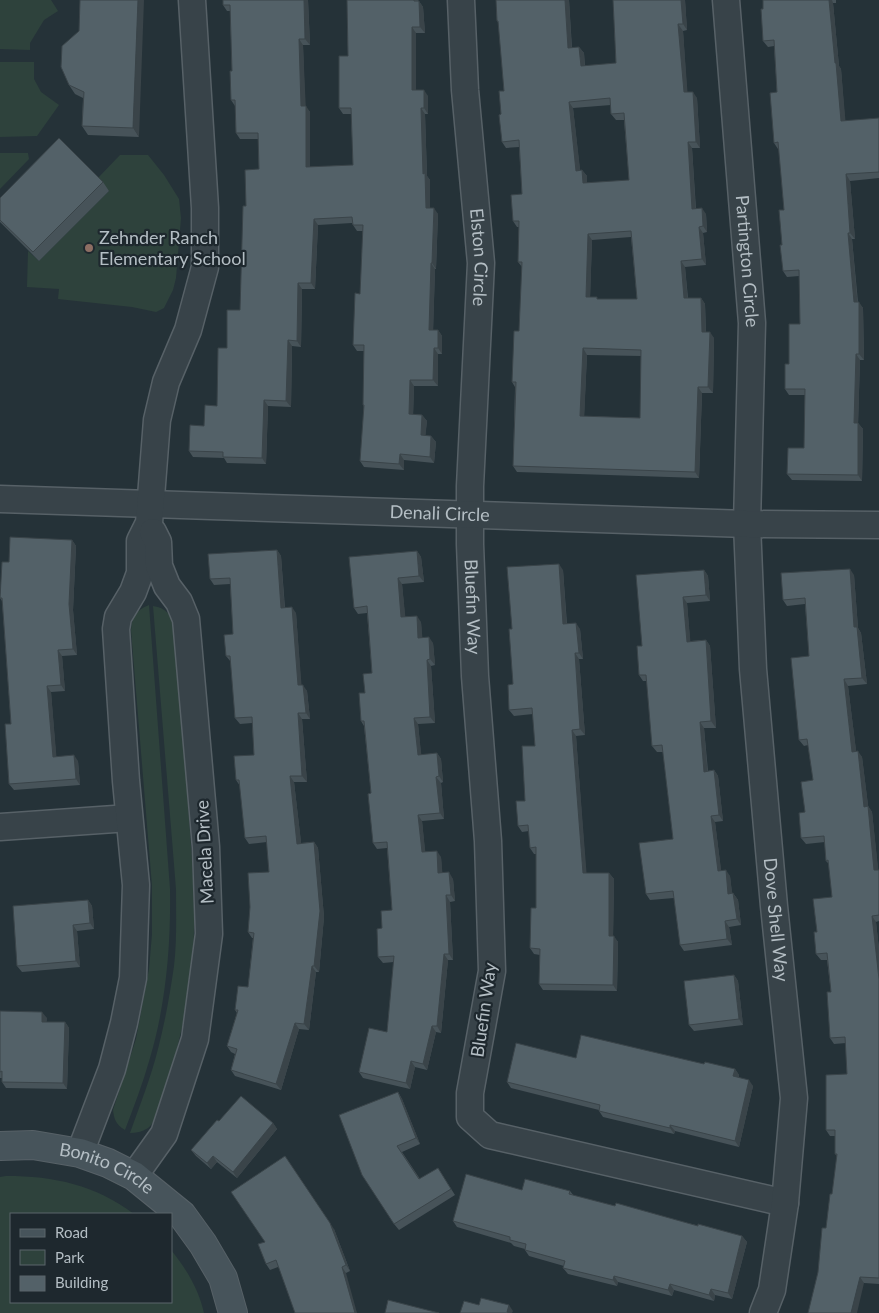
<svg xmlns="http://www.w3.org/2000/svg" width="879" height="1313" font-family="Lato,sans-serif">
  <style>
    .green { fill: #2e423c }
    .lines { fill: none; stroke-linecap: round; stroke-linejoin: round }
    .street-casing { stroke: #576167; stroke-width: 29 }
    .secondary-casing { stroke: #576167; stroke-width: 30 }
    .street { stroke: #384349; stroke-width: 26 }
    .secondary { stroke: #47545b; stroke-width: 28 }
    .wall { fill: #475359; fill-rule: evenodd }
    .shaded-wall { fill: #3a4449 }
    .building { fill: #536168; stroke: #3a4449; fill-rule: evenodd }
    .education-dot { fill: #8d6e63; stroke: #1e282e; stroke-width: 2 }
    .labels { text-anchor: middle; stroke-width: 4.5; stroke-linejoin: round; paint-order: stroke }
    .poi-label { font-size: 18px; fill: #b4bec4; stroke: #1e282e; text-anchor: start }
    .street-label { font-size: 18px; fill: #b4bec4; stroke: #1e282e }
  </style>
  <rect width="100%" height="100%" fill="#253238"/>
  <!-- green -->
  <path class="green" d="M 0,0 L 51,0 L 58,11 L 44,20 L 30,43 L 30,50 L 0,49 Z
    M 0,62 L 34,62 L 34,79 L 41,92 L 59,105 L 37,136 L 0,137 Z
    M 0,153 L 28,153 L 29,159 L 0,189 Z
    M 120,155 L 148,155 L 164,175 L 179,199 L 181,218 L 176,278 L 173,290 L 164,308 L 156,312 L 132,307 L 58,299 L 59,289 L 27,287 L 28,251 L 39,261 L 109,191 L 97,179 Z
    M 149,605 L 170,889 C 171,945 166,1004 150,1058 C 143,1083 134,1106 125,1130 C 116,1125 114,1119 113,1110 L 136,1039 L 149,969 L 152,934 L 152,886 L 131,630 C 132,617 136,610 149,605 Z
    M 153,606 C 167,608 172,616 174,628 C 179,683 183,737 187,791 C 190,833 194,874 194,916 C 195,972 184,1030 167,1083 C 163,1095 158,1121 148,1128 C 142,1132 136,1133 130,1133 C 140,1105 151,1077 158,1049 C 165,1022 170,994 174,966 C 177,941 176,914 176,889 Z
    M 6,1176 C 55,1176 95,1185 134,1214 L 11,1214 L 11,1302 L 171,1302 L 171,1250 C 186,1268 199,1290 204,1313 L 0,1313 L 0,1177 Z"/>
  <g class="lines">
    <defs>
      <g id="street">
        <path id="s1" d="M 461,0 L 465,90 L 481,263 L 470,486 L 470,544 L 475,676 L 488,841 L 492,971 L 470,1093 L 470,1117 L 490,1135 L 785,1203"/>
        <path id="s2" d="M 726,0 L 752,323 L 747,524 L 753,669 L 774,906 L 794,1098 L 785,1203 L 772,1290 L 763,1313"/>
        <path id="s3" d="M 0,499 L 657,521 L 747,524 L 879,525"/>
        <path d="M 0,827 L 129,818"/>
        <path d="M 80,1153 L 112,1069 L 124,1023 L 133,978 L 136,885 L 126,781 L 116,629 L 118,617 L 133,592 L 140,573 L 140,541 L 149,523 L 157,420 L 166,382 L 188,330 L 205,267 L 205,208 L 192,0"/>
        <path d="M 134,1176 L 164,1134 L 195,1039 L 209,934 L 206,847 L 186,619 L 179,602 L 167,586 L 159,566 L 158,542 L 153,532"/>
      </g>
      <g id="secondary">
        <path id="s4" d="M 0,1146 L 33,1145 L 80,1153 L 108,1163 L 134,1176 L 182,1215 L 203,1244 L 223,1278 L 233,1313"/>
      </g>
    </defs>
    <!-- street casing -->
    <use href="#street" class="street-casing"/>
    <!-- secondary casing -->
    <use href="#secondary" class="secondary-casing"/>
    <!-- street -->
    <use href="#street" class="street"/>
    <!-- secondary -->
    <use href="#secondary" class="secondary"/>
  </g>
  <!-- wall -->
  <path class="wall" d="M 223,0 L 308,0 L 310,45 L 303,45 L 305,106 L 310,112 L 310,167 L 353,165 L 351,114 L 343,114 L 339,108 L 348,56 L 347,0 L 418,0 L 423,7 L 425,33 L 416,33 L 416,90 L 428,96 L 428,114 L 425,114 L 427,176 L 430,180 L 430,208 L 438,214 L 436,269 L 435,269 L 433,330 L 438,330 L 442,336 L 442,354 L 438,354 L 438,386 L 414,386 L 413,414 L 422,415 L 427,421 L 425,436 L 431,436 L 436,442 L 434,463 L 404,460 L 404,470 L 364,467 L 360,461 L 364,407 L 363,405 L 364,351 L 357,351 L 353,345 L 360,294 L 363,231 L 357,231 L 353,225 L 352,223 L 318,225 L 315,289 L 302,289 L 301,347 L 292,346 L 291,407 L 268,406 L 266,464 L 227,463 L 224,458 L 193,457 L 189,451 L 204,426 L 217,406 L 227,348 L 240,310 L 246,206 L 259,169 L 258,139 L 240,139 L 236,133 L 235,106 L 231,100 L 232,71 L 230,11 L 227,11 L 223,5 Z
    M 496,0 L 569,0 L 572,48 L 579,47 L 584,53 L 585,66 L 616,63 L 613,0 L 685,0 L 687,30 L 683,31 L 687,92 L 697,98 L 700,148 L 692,148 L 696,209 L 706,214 L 707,232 L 703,233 L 706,265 L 685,267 L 688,298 L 701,298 L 705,304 L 706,332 L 714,338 L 713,393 L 702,393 L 699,478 L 517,472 L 513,466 L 515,387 L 512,382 L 519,331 L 522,267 L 518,262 L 519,227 L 517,227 L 513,221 L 522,194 L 519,147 L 506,148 L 502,142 L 501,114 L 504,91 L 499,23 L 497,21 ZM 611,105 L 611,114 L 616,120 L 624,120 L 629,180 L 587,183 L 587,176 L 582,170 L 580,171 L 573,108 ZM 631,237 L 637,299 L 598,299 L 590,297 L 592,240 ZM 587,355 L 641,356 L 640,418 L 584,416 Z
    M 763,0 L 836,0 L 836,3 L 833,3 L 839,66 L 841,69 L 845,121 L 879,118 L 879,178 L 850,181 L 855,239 L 852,239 L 858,302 L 863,308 L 864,360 L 860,360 L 858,423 L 863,429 L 862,481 L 792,480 L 787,474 L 804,448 L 805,395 L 789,395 L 785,389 L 789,364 L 800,324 L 799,276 L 787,277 L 783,271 L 782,245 L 784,210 L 779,149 L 778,149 L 774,143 L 777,92 L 774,46 L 768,47 L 763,41 Z
    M 79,31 L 139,137 L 88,135 L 82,126 L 83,98 L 75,94 L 69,85 Z
    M 103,182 L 109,191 L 39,261 L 0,222 L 0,198 Z
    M 72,540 L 76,546 L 73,610 L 77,655 L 62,656 L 65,691 L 51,692 L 56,756 L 78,761 L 80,785 L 14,790 L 9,784 L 11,724 L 2,601 L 0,598 L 9,562 Z
    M 277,550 L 281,556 L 285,608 L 296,613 L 301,685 L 307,691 L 310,719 L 302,719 L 307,782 L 294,782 L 301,843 L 314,842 L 318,848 L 324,917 L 319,972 L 316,972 L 309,1030 L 299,1029 L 281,1090 L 235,1076 L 231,1070 L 235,1054 L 231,1052 L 227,1046 L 237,1013 L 235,1010 L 248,987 L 253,938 L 252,938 L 248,932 L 269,872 L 267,842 L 249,844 L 245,838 L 240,786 L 236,780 L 254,755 L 252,723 L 240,724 L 235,718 L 231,662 L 226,656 L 233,634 L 230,584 L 214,585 L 210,579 Z
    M 417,551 L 421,557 L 424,582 L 402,584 L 405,617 L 421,622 L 422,638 L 433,643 L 435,665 L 431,666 L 435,723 L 418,724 L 421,755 L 437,753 L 441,759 L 443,782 L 441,783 L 444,819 L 422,821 L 425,852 L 441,857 L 442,873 L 453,879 L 455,901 L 450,902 L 453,960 L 448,960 L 441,1033 L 436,1032 L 427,1070 L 415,1067 L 410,1089 L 363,1078 L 359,1072 L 387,1032 L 394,962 L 383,963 L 378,957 L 382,928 L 392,910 L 387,848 L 377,849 L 373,843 L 371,793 L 364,726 L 361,721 L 365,693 L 372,673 L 367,613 L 358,614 L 354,608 Z
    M 563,570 L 567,624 L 580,629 L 583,659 L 579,659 L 585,735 L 576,736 L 586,873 L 609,873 L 614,879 L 613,936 L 618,942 L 617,991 L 543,990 L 539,984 L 540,955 L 534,954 L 530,948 L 536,908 L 536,854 L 534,854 L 530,848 L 529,831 L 522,832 L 518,826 L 525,801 L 535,746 L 533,714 L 514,716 L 509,710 L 513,684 L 512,629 Z
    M 704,570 L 708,576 L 710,601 L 687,603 L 690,641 L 706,640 L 710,646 L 716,728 L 704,728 L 708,771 L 714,770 L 718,776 L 723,821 L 715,822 L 721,871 L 730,876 L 732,894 L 733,893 L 738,900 L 741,925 L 729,927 L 732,945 L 684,951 L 680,945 L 674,898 L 650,900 L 646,894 L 673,839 L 663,752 L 657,752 L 652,746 L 647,681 L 643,681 L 639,675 L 642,646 Z
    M 854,575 L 858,628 L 861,633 L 867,684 L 848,686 L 856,751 L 862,757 L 868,806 L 872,812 L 878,870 L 879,870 L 879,921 L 876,922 L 879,949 L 879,1284 L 864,1283 L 818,1272 L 832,1194 L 837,1156 L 835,1154 L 835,1136 L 830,1136 L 826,1130 L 847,1074 L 846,1043 L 834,1044 L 830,1038 L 831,992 L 827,960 L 821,960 L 816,954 L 817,932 L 832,897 L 829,864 L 826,861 L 825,842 L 806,844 L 801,838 L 805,812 L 813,780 L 808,745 L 804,746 L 799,740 L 809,656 L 805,604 L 787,606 L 783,600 Z
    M 88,900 L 92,906 L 94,929 L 77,931 L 80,967 L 22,972 L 17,966 Z
    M 734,975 L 738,981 L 743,1025 L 694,1031 L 689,1025 Z
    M 0,1011 L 47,1018 L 46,1022 L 65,1022 L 69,1028 L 67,1089 L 6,1088 L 2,1082 L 2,1078 L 0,1078 Z
    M 576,1058 L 704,1064 L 735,1069 L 739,1075 L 739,1078 L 753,1086 L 739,1147 L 675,1131 L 674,1134 L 603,1117 L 599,1111 L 599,1110 L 511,1088 L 507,1082 Z
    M 398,1092 L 402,1099 L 420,1144 L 402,1152 L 420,1179 L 438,1168 L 455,1195 L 399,1230 L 394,1224 Z
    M 219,1121 L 273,1123 L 277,1129 L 237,1178 L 217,1162 L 211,1169 L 196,1156 L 191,1150 Z
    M 522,1190 L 570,1191 L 574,1196 L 742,1236 L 747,1242 L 732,1299 L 715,1295 L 714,1301 L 674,1290 L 672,1296 L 618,1282 L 617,1286 L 568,1274 L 563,1268 L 564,1266 L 529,1256 L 525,1250 L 525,1249 L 514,1246 L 511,1243 L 457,1227 L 453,1221 Z
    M 334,1229 L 350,1271 L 346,1273 L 278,1267 L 270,1270 L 266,1264 Z"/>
  <!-- shaded-wall -->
  <path class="shaded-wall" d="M 138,0 L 144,0 L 139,137 L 133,128 Z
    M 304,0 L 308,0 L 310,45 L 305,39 Z
    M 565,0 L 569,0 L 572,54 L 568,48 Z
    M 681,0 L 685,0 L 687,30 L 683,24 Z
    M 829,0 L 832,0 L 833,3 L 839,66 L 841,69 L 846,127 L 841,121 L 835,63 Z
    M 419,1 L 423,7 L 425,33 L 420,27 Z
    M 678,24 L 683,31 L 688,99 L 684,92 Z
    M 412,27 L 416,33 L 416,96 L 412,90 Z
    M 299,39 L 303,45 L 306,112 L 301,106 Z
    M 579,47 L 584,53 L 585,72 L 581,66 Z
    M 424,90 L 428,96 L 428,114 L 424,108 Z
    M 693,92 L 697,98 L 700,148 L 696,142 Z
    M 569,102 L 573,108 L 581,177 L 576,171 Z
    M 306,106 L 310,112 L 310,173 L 306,167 Z
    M 421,108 L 425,114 L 427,176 L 430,180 L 430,214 L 426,208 L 423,174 Z
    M 688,142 L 692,148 L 696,215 L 692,209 Z
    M 582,170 L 587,176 L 587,189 L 583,183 Z
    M 846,174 L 850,181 L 855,239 L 850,233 Z
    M 434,208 L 438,214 L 436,269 L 432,263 Z
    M 702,208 L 706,214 L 707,232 L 703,226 Z
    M 314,219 L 318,225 L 315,289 L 311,283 Z
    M 699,227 L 703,233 L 706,265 L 702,259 Z
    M 848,233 L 852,239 L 858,308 L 854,302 Z
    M 588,234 L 592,240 L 590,303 L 586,297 Z
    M 681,261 L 685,267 L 688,304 L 684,298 Z
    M 431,263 L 435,269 L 433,336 L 429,330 Z
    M 298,283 L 302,289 L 301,347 L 297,341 Z
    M 701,298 L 705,304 L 706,338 L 702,332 Z
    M 859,302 L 863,308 L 864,360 L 859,354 Z
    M 438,330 L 442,336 L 442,354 L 438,348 Z
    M 710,332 L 714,338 L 713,393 L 708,387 Z
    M 288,340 L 292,346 L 291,407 L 286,401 Z
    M 434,348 L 438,354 L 438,386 L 433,380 Z
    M 583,348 L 587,355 L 584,422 L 580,416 Z
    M 856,354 L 860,360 L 858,429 L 854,423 Z
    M 410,380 L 414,386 L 413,420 L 409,414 Z
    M 698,387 L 702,393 L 699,478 L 695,472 Z
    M 264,400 L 268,406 L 266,464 L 262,458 Z
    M 422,415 L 427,421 L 425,441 L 421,435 Z
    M 858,423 L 863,429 L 862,481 L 858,475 Z
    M 431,436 L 436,442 L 434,463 L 430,457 Z
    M 400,454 L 404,460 L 404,470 L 399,464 Z
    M 72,540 L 76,546 L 73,610 L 77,655 L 73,649 L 69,604 Z
    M 277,550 L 281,556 L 285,614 L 281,608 Z
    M 417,551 L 421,557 L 424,582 L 419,576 Z
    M 559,564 L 563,570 L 567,630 L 563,624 Z
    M 850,569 L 854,575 L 858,628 L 861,633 L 867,684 L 862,678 L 854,627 Z
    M 704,570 L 708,576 L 710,601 L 706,595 Z
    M 398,578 L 402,584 L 406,623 L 401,617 Z
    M 683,597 L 687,603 L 691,648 L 687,642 Z
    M 292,607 L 296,613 L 302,691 L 298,685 Z
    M 417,616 L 421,622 L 423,644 L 418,638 Z
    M 576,623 L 580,629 L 583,659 L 579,653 Z
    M 429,637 L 433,643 L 435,665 L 430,659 Z
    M 706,640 L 710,646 L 716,728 L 711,721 Z
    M 58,650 L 62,656 L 65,691 L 61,685 Z
    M 575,653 L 579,659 L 585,735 L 580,729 Z
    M 427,660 L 431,666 L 435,723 L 430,717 Z
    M 844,679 L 848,686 L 857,758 L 852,752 Z
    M 303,685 L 307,691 L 310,719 L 306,713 Z
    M 47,686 L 51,692 L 57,763 L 53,757 Z
    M 298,713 L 302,719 L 307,782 L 302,776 Z
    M 414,718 L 418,724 L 422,761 L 418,755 Z
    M 700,722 L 704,728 L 708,778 L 704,772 Z
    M 572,730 L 576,736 L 587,879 L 583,873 Z
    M 858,751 L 862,757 L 869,812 L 868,806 L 872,812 L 879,876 L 874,870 L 864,807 Z
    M 437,753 L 441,759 L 443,782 L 439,776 Z
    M 74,755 L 78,761 L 80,785 L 76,779 Z
    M 714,770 L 718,776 L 723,821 L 719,815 Z
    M 290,776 L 294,782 L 302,850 L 297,844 Z
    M 436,777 L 441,783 L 444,819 L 440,813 Z
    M 418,815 L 422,821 L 426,858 L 422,852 Z
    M 711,816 L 715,822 L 722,877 L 718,871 Z
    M 314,842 L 318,848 L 324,917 L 319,972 L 314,966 Z
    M 437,851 L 441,857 L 443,879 L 438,873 Z
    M 726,870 L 730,876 L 733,900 L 728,894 Z
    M 449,872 L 453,879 L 455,901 L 451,895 Z
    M 609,873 L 614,879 L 613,942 L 609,936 Z
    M 733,893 L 738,900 L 741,925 L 737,919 Z
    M 446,895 L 450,902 L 453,960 L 449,954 Z
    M 88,900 L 92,906 L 94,929 L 90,923 Z
    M 872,916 L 876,922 L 879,949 L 879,979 Z
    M 725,921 L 729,927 L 732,945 L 727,939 Z
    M 73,925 L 77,931 L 80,967 L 76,961 Z
    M 614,936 L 618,942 L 617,991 L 613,985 Z
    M 444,954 L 448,960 L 441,1033 L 437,1026 Z
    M 312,966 L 316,972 L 309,1030 L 304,1024 Z
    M 734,975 L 738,981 L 743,1025 L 739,1019 Z
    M 42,1012 L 47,1018 L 46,1028 L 42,1022 Z
    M 65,1022 L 69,1028 L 67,1089 L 63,1083 Z
    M 295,1023 L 299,1029 L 281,1090 L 276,1084 Z
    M 432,1026 L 436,1032 L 427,1070 L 423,1064 Z
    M 411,1061 L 415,1067 L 410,1089 L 406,1083 Z
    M 735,1069 L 739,1075 L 738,1082 L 733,1076 Z
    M 749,1080 L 753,1086 L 739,1147 L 735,1141 Z
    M 398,1092 L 402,1099 L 420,1144 L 416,1138 Z
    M 273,1123 L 277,1129 L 237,1178 L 233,1172 Z
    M 670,1125 L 675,1131 L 674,1134 L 670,1128 Z
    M 213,1156 L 217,1162 L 211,1169 L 207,1163 Z
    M 285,1156 L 334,1229 L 350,1271 L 346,1265 Z
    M 742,1236 L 747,1242 L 732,1299 L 728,1293 Z
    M 342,1267 L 346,1273 L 357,1313 L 355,1313 Z
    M 614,1276 L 618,1282 L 617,1286 L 613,1280 Z
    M 860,1277 L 864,1283 L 857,1313 L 851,1313 Z
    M 670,1284 L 674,1290 L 672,1296 L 668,1290 Z
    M 711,1289 L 715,1295 L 714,1301 L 709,1295 Z
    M 509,1305 L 513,1311 L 512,1313 L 507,1312 Z"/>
  <!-- building -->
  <path class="building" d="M 80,0 L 138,0 L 133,128 L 82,126 L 84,92 L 69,85 L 61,67 L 62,46 L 79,31 Z
    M 223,0 L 304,0 L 305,39 L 299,39 L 301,106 L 306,106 L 306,167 L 353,165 L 351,108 L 339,108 L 339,56 L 348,56 L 347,0 L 414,0 L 414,1 L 419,1 L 420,27 L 412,27 L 412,90 L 424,90 L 424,108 L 421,108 L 423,174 L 425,173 L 426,208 L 434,208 L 432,263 L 431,263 L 429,330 L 438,330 L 438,348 L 434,348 L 433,380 L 410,380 L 409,414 L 422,415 L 421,435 L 431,436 L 430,457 L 400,454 L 399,464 L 360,461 L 364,405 L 363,405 L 364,345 L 353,345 L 355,293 L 360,294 L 363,225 L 353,225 L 352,217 L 314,219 L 311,283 L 298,283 L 297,341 L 288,340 L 286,401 L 264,400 L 262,458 L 223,457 L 223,452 L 189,451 L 190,425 L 204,426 L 205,405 L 217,406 L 218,348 L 227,348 L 227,310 L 240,310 L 243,206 L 246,206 L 245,170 L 259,169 L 258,133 L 236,133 L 235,100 L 231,100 L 230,71 L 232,71 L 230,5 L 223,5 Z
    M 496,0 L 565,0 L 568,48 L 579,47 L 581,66 L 616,63 L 613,0 L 681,0 L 683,24 L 678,24 L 684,92 L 693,92 L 696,142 L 688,142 L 692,209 L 702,208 L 703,226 L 699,227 L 702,259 L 681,261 L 684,298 L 701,298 L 702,332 L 710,332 L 708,387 L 698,387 L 695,472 L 513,466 L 516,382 L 512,382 L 514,331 L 519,331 L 522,262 L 518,262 L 519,221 L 513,221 L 511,195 L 522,194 L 519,140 L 502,142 L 499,115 L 501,114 L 499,91 L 504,91 L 498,21 L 497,21 ZM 610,98 L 611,114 L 624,113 L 629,180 L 583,183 L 582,170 L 576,171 L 569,102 ZM 631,231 L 637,299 L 597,299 L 597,297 L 586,297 L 588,234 ZM 583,348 L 641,350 L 640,418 L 580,416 Z
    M 763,0 L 829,0 L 835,63 L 836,63 L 841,121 L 879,118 L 879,172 L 846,174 L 850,233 L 848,233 L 854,302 L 859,302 L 859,354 L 856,354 L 854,423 L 858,423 L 858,475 L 787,474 L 788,448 L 804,448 L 805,389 L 785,389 L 785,364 L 789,364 L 789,324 L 800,324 L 799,270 L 783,271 L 780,245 L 782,245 L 779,210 L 784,210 L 778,142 L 774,143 L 770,93 L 777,92 L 774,40 L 763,41 L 761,9 L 763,9 Z
    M 59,138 L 103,182 L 33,252 L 0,220 L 0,198 Z
    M 10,537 L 72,540 L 69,604 L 73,649 L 58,650 L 61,685 L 47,686 L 53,757 L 74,755 L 76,779 L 9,784 L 5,724 L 11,724 L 2,598 L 0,598 L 2,562 L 9,562 Z
    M 277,550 L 281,608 L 292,607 L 298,685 L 303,685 L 306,713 L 298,713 L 302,776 L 290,776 L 297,844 L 314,842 L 320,911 L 314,966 L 312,966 L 304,1024 L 295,1023 L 276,1084 L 231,1070 L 237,1049 L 227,1046 L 238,1010 L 235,1010 L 238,986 L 248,987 L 254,933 L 248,932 L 250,907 L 248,873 L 269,872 L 266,836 L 245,838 L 239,780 L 236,780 L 234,756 L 254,755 L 252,717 L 235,718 L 230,656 L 226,656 L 224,635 L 233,634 L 230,578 L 210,579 L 208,554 Z
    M 417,551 L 419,576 L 398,578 L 401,617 L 417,616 L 418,638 L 429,637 L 430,659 L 427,660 L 430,717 L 414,718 L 418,755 L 437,753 L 439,776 L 436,777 L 440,813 L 418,815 L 422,852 L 437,851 L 438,873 L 449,872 L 451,895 L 446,895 L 449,954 L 444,954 L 437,1026 L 432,1026 L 423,1064 L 411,1061 L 406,1083 L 359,1072 L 369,1028 L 387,1032 L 394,956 L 378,957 L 377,929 L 382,928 L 381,911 L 392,910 L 387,842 L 373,843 L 368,794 L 371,793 L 364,721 L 361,721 L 359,693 L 365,693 L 363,674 L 372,673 L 367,606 L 354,608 L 349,557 Z
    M 559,564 L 563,624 L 576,623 L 579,653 L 575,653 L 580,729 L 572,730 L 583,873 L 609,873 L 609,936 L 614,936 L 613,985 L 539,984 L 540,949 L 530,948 L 531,908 L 536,908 L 536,847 L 530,848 L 528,825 L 518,826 L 516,801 L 525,801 L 522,746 L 535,746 L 532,708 L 509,710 L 508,685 L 513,684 L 509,629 L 512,629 L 507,567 Z
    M 850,569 L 854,627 L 857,627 L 862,678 L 844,679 L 852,752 L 858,751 L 864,807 L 868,806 L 874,870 L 879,870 L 879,915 L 872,916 L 879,979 L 879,1278 L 860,1277 L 851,1313 L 808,1313 L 818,1272 L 822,1228 L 826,1228 L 830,1194 L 832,1194 L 837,1154 L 835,1154 L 835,1130 L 826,1130 L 826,1075 L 847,1074 L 845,1037 L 830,1038 L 827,992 L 831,992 L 827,953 L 816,954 L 814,932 L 817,932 L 813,899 L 832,897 L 828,860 L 826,861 L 824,836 L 801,838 L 799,813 L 805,812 L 801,782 L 813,780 L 807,739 L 799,740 L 791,658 L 809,656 L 805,598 L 783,600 L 781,573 Z
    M 704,570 L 706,595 L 683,597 L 687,642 L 706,640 L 711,721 L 700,722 L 704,772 L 714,770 L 719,815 L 711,816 L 718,871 L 726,870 L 728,894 L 733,893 L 737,919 L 725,921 L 727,939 L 680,945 L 673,891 L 646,894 L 639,843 L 673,839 L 662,745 L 652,746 L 646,675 L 639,675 L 637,646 L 642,646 L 636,575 Z
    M 88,900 L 90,923 L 73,925 L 76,961 L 17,966 L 13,906 Z
    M 734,975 L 739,1019 L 689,1025 L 684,981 Z
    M 0,1011 L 42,1012 L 42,1022 L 65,1022 L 63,1083 L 2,1082 L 2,1071 L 0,1072 Z
    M 581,1035 L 704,1064 L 705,1062 L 735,1069 L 733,1076 L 749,1080 L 735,1141 L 670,1125 L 670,1128 L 599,1111 L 600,1105 L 507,1082 L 516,1043 L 576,1058 Z
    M 398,1092 L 416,1138 L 397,1146 L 419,1179 L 438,1168 L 451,1189 L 394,1224 L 362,1175 L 339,1115 Z
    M 241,1096 L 273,1123 L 233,1172 L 213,1156 L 207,1163 L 191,1150 L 217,1120 L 219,1121 Z
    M 285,1156 L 330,1223 L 346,1265 L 342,1267 L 355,1313 L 295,1313 L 276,1260 L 266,1264 L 258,1244 L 265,1242 L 231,1192 Z
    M 466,1174 L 522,1190 L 525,1179 L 570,1191 L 569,1194 L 615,1206 L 616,1203 L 698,1226 L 698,1224 L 742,1236 L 728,1293 L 711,1289 L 709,1295 L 670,1284 L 668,1290 L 614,1276 L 613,1280 L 563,1268 L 565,1261 L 525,1250 L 526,1244 L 510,1240 L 510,1237 L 453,1221 Z
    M 481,1298 L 509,1305 L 507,1312 L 511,1313 L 460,1313 L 464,1301 L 479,1305 Z
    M 388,1300 L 439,1313 L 385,1313 Z"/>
  <!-- markers -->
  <circle class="education-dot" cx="89" cy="248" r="5"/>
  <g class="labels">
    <!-- poi labels -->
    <g class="poi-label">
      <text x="99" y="244">Zehnder Ranch<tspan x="99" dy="21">Elementary School</tspan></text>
    </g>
    <!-- street labels -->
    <g class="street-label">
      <text dy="6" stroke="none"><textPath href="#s1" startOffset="258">Elston Circle</textPath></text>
      <text dy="6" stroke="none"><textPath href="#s2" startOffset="262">Partington Circle</textPath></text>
      <text dy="6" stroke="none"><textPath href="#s3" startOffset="440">Denali Circle</textPath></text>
      <text dy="6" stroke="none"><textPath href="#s1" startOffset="608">Bluefin Way</textPath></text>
      <text transform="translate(205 852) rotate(-93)" y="6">Macela Drive</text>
      <text dy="6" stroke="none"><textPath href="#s2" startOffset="922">Dove Shell Way</textPath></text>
      <text transform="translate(484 1010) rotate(-82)" y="6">Bluefin Way</text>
      <text dy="6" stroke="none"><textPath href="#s4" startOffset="111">Bonito Circle</textPath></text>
    </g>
  </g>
  <!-- legend -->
  <rect x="10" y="1213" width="162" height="90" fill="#1e282e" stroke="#5a646a"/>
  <rect x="20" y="1229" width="25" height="8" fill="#47545b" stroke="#5a646a"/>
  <text x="55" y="1238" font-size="15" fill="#b4bec4">Road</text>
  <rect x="20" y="1250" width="25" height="15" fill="#2e423c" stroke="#5a646a"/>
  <text x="55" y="1263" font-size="15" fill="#b4bec4">Park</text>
  <rect x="20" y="1276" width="25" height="15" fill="#536168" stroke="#5a646a"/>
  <text x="55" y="1288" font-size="15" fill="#b4bec4">Building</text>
</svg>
